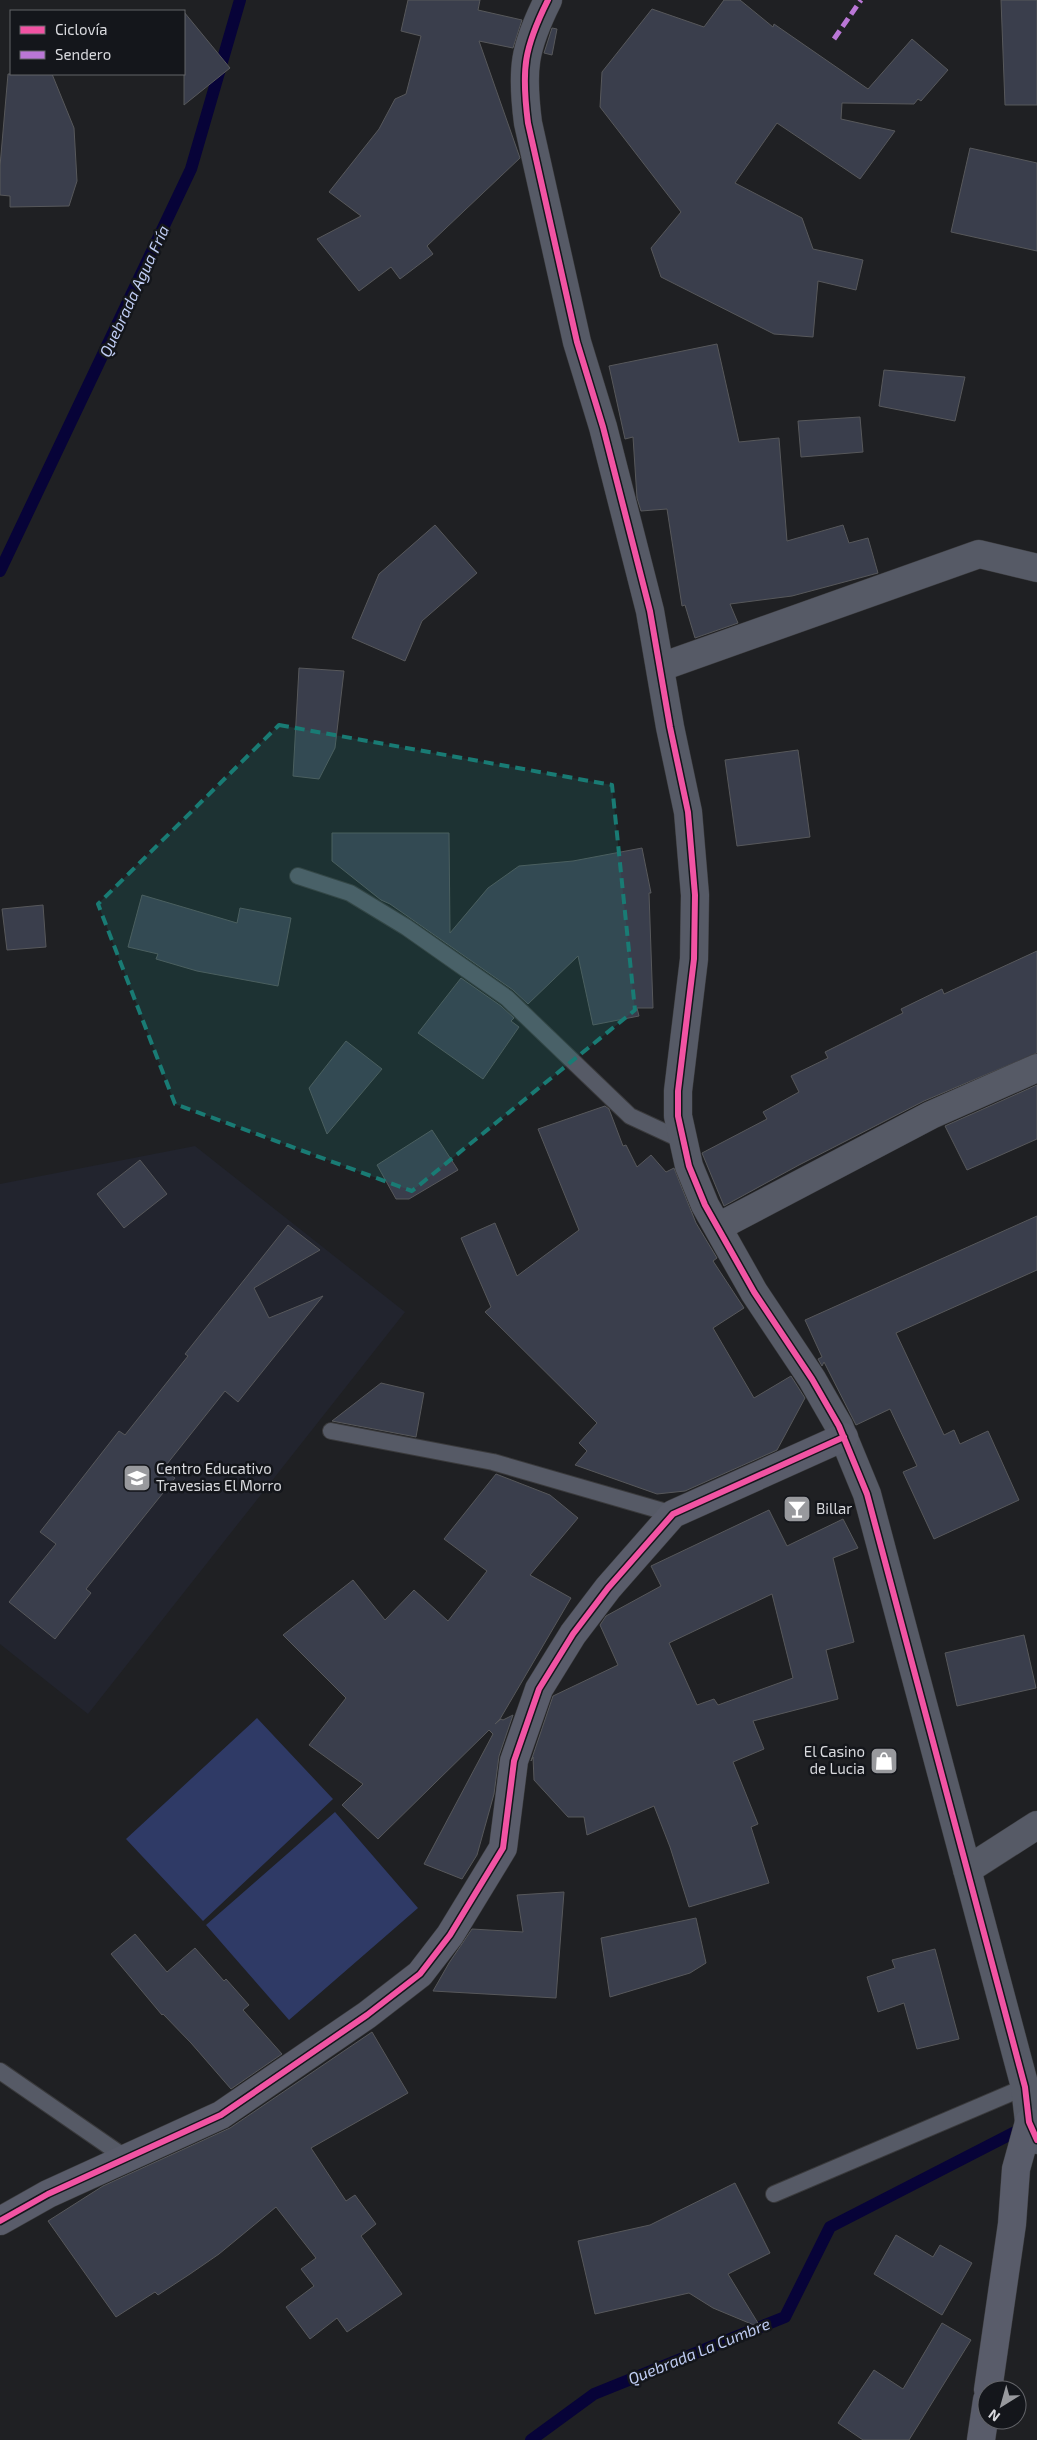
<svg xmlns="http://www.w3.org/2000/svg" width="1037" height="2440" font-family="'Exo 2',sans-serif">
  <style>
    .built { fill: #22242e }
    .pitch { fill: #2f3a66 }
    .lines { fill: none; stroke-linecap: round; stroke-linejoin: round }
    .stream { stroke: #070338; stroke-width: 12 }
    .building { fill: #3a3e4c; stroke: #57585b; fill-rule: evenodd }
    .lane-casing { stroke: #3a3a3c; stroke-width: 18 }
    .street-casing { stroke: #3a3a3c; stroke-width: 29 }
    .secondary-casing { stroke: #3a3a3c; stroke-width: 29 }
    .lane { stroke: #565a66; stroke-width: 16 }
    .street { stroke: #565a66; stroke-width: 28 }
    .secondary { stroke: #595c6a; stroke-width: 28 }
    .quiet { stroke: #ba77d6; stroke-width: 5; stroke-dasharray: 10 5; stroke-linecap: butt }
    .cycleway-casing { stroke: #14161b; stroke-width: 9 }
    .cycleway { stroke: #f153a3; stroke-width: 6 }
    .marked { fill: #197b74; fill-opacity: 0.2; stroke: #197b74; stroke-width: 4; stroke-dasharray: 10 6; stroke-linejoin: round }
    .labels { text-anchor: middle; stroke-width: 5; stroke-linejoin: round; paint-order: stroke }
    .poi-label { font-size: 15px; fill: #d9dade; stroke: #14161b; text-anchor: start }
    .water-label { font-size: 16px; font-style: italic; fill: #bfccf3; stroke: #14161b }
  </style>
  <rect width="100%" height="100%" fill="#1f2023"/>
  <!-- built -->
  <path class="built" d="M 195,1146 L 405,1312 L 88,1714 L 0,1644 L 0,1184 Z"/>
  <!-- pitch -->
  <path class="pitch" d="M 257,1718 L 333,1799 L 203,1921 L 126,1839 Z
    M 335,1812 L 418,1908 L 289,2020 L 206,1925 Z"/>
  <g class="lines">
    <!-- stream -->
    <path class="stream" d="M 0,571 L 191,169 L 240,0
      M 531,2440 L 594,2394 L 785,2317 L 830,2227 L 1015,2132"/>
  </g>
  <!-- building -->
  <path class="building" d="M 408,0 L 480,0 L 478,10 L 522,20 L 513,48 L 479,41 L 520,158 L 427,246 L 433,254 L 400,279 L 391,267 L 359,291 L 317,239 L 361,216 L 329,192 L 379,129 L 395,99 L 406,94 L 421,36 L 401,31 Z
    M 724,0 L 740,0 L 773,27 L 774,24 L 868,89 L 912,39 L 948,70 L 921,101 L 918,99 L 914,104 L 842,103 L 841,119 L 895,131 L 860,179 L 777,123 L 735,183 L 802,218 L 813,249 L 863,260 L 856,290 L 818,281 L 813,337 L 774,334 L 661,277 L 651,248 L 681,212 L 600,107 L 602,72 L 652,9 L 704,27 Z
    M 1001,0 L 1037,0 L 1037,105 L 1005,105 Z
    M 184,12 L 230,68 L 184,105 Z
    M 552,28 L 557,29 L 552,55 L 544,53 Z
    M 8,74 L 52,74 L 74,128 L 77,181 L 69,206 L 10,207 L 10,196 L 0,195 L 0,166 Z
    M 970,148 L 1037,163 L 1037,251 L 951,232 Z
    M 717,344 L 739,442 L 779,438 L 787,541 L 843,525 L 849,543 L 868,538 L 878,573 L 792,596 L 730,604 L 738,623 L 695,638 L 685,605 L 682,606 L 667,509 L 641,511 L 637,498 L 633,437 L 625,439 L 609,366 Z
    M 884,370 L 965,377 L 955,421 L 879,406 Z
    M 860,417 L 863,452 L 801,457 L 798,421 Z
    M 435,525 L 477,573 L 422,621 L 405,661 L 352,638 L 379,574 Z
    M 299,668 L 344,671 L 335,748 L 319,779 L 293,776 Z
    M 798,750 L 810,837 L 737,846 L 725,760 Z
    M 332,833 L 449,833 L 450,933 L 488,888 L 519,866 L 573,861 L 642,848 L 651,893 L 649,893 L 653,1008 L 637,1008 L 639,1016 L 593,1025 L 578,956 L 528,1004 L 513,990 L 390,904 L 381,900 L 332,861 Z
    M 142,895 L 237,923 L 240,908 L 291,918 L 278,986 L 197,971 L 156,959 L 158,954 L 128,947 Z
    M 43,905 L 46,947 L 7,950 L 2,909 Z
    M 1037,951 L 1037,1053 L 924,1101 L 799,1165 L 724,1206 L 702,1153 L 767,1119 L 763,1112 L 799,1092 L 791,1076 L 828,1058 L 825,1052 L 903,1013 L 901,1009 L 942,989 L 944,994 Z
    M 461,978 L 501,1006 L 514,1018 L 511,1021 L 519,1027 L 483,1079 L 418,1033 Z
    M 346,1041 L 382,1069 L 327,1134 L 309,1088 Z
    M 1037,1085 L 1037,1139 L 967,1170 L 945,1126 Z
    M 605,1106 L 609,1109 L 623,1146 L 626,1145 L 637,1167 L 651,1155 L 666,1172 L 674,1168 L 696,1223 L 717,1258 L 713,1261 L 744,1308 L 713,1328 L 754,1398 L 791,1376 L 805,1398 L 777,1450 L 685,1491 L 657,1494 L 575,1465 L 587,1451 L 579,1443 L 597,1423 L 485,1312 L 491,1307 L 461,1238 L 495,1223 L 517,1276 L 579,1230 L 538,1129 Z
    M 432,1130 L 458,1170 L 409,1199 L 396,1199 L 377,1165 Z
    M 140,1160 L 167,1194 L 124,1228 L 97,1194 Z
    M 1037,1216 L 1037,1270 L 896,1333 L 944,1435 L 954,1430 L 960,1444 L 988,1431 L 1019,1500 L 934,1539 L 903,1472 L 917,1466 L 890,1409 L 856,1425 L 824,1362 L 822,1366 L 818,1359 L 822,1357 L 805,1320 Z
    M 288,1225 L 320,1250 L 254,1288 L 269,1318 L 323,1296 L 238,1402 L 225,1391 L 163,1469 L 175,1478 L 86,1589 L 91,1593 L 55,1639 L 9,1602 L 56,1544 L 40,1532 L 119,1431 L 125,1435 L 188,1356 L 185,1354 Z
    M 381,1383 L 424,1393 L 416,1437 L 332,1421 Z
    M 496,1474 L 550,1495 L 578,1518 L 530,1575 L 571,1598 L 500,1719 L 495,1724 L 501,1719 L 503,1720 L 513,1715 L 499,1756 L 494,1794 L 477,1855 L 462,1879 L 424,1864 L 493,1734 L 489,1730 L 378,1839 L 342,1805 L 363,1784 L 309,1745 L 346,1698 L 283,1635 L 353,1580 L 385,1620 L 414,1590 L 448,1621 L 487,1571 L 444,1539 Z
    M 769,1510 L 787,1546 L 843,1519 L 858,1548 L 833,1558 L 854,1642 L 826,1650 L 838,1699 L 753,1721 L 764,1749 L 733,1762 L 758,1824 L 751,1827 L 769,1883 L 689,1907 L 670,1847 L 654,1806 L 587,1835 L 584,1817 L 568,1817 L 534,1780 L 533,1757 L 531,1761 L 553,1696 L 618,1665 L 600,1625 L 606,1616 L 661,1586 L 651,1566 ZM 772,1594 L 793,1678 L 718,1705 L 714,1699 L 697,1705 L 669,1643 Z
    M 1024,1635 L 1036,1688 L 957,1706 L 945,1653 Z
    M 564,1892 L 556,1998 L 433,1991 L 449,1963 L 472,1929 L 523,1932 L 517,1895 Z
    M 696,1918 L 706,1963 L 690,1973 L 610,1997 L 601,1938 Z
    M 135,1934 L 167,1972 L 195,1948 L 224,1981 L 226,1979 L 249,2005 L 243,2010 L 282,2054 L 231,2089 L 191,2043 L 163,2014 L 162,2015 L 111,1954 Z
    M 935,1949 L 959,2039 L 917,2049 L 904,2003 L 878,2012 L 867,1977 L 895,1968 L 892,1960 Z
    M 372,2032 L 408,2093 L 311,2148 L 346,2201 L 355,2195 L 376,2224 L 361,2236 L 402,2294 L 347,2332 L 337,2318 L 310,2339 L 286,2307 L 314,2286 L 301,2269 L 316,2258 L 276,2207 L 219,2254 L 190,2274 L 158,2295 L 155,2292 L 116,2317 L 48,2221 L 103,2186 L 230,2128 Z
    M 735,2183 L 770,2253 L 728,2274 L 761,2328 L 713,2308 L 689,2293 L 595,2314 L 578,2241 L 650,2225 Z
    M 896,2235 L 933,2257 L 940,2245 L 972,2263 L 942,2315 L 874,2274 Z
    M 942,2323 L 971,2340 L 909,2440 L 863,2440 L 838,2423 L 874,2370 L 903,2389 Z"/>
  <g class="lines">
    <defs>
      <path id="lane" d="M 298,876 L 350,893 L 406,927 L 507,998 L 630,1116 L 684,1141
        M 331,1431 L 493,1462 L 673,1514
        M 0,2071 L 126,2158
        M 774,2194 L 1025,2087"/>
      <path id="street" d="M 548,0 C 524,48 521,69 528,123 L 577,342 L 603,427 L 650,611 L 670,727 L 688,812 L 695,895 L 694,959 L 678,1091 L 678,1116 L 689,1166 L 705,1205 L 754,1292 L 812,1379 L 839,1426 L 867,1494 L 1025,2087 L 1029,2122 L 1037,2140
        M 661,667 L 979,554 L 1037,568
        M 718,1227 L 931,1115 L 1037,1068
        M 967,1870 L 1037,1825"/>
      <path id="secondary" d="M 0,2221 L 48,2194 L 221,2115 L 367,2015 L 420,1974 L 450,1935 L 503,1848 L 514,1761 L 539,1689 L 573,1634 L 608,1588 L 673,1514 L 844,1437
        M 988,2390 L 1012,2224 L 1016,2169 L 1029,2122
        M 981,2440 L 987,2400"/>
    </defs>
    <!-- lane casing -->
    <use href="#lane" class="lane-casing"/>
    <!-- street casing -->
    <use href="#street" class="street-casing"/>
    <!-- secondary casing -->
    <use href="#secondary" class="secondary-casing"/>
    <!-- lane -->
    <use href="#lane" class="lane"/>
    <!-- street -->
    <use href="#street" class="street"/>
    <!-- secondary -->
    <use href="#secondary" class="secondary"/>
    <!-- quiet -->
    <path class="quiet" d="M 834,39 L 861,0"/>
    <defs>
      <path id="cycleway" d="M 548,0 C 524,48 521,69 528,123 L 577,342 L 603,427 L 650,611 L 670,727 L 688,812 L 695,895 L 694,959 L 678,1091 L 678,1116 L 689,1166 L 705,1205 L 754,1292 L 812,1379 L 839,1426 L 867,1494 L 1025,2087 L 1029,2122 L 1037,2140
        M 0,2221 L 48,2194 L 221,2115 L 367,2015 L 420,1974 L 450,1935 L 503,1848 L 514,1761 L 539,1689 L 573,1634 L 608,1588 L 673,1514 L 844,1437"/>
    </defs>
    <!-- cycleway casing -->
    <use href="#cycleway" class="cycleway-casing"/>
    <!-- cycleway -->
    <use href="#cycleway" class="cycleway"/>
  </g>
  <!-- marked area -->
  <path class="marked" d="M 279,725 L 612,785 L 635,1010 L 412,1191 L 175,1104 L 98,904 Z"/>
  <!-- icons -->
  <defs>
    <symbol id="school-square" viewBox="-11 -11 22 22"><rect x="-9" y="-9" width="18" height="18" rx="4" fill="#98999d" stroke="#14161b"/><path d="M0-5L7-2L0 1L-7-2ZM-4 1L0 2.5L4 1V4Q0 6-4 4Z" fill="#fff"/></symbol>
    <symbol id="bar-square" viewBox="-11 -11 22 22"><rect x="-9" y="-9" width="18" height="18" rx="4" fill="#98999d" stroke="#14161b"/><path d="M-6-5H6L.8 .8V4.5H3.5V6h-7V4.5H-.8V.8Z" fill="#fff"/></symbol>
    <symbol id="shop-square" viewBox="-11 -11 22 22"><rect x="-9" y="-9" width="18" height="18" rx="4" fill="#98999d" stroke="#14161b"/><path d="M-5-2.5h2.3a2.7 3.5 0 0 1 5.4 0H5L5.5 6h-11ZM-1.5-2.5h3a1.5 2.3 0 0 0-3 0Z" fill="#fff"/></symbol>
  </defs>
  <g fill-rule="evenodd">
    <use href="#school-square" x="121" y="1462" width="32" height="32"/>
    <use href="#bar-square" x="781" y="1493" width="32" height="32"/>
    <use href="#shop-square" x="868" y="1745" width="32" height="32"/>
  </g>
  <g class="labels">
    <!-- poi labels -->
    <g class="poi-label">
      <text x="156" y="1474">Centro Educativo<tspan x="156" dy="17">Travesias El Morro</tspan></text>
      <text x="816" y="1514">Billar</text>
      <text x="865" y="1757" text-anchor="end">El Casino<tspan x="865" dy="17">de Lucia</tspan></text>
    </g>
    <!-- water labels -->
    <g class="water-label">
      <text transform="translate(134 291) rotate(-65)" y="6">Quebrada Agua Fría</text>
      <text transform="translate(699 2351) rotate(-22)" y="6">Quebrada La Cumbre</text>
    </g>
  </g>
  <!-- legend -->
  <rect x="10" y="10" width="175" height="65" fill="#14161b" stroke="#636469"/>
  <rect x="20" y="26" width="25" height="8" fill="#f153a3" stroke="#636469"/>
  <text x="55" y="35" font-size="15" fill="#d9dade">Ciclovía</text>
  <rect x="20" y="51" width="25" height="8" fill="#ba77d6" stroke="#636469"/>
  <text x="55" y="60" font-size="15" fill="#d9dade">Sendero</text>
  <!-- north arrow -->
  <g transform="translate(1002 2405) rotate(217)"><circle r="24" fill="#14161b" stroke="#636469"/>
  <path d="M0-4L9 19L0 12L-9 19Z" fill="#98999d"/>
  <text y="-8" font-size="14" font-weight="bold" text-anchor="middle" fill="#d9dade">N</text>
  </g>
</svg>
